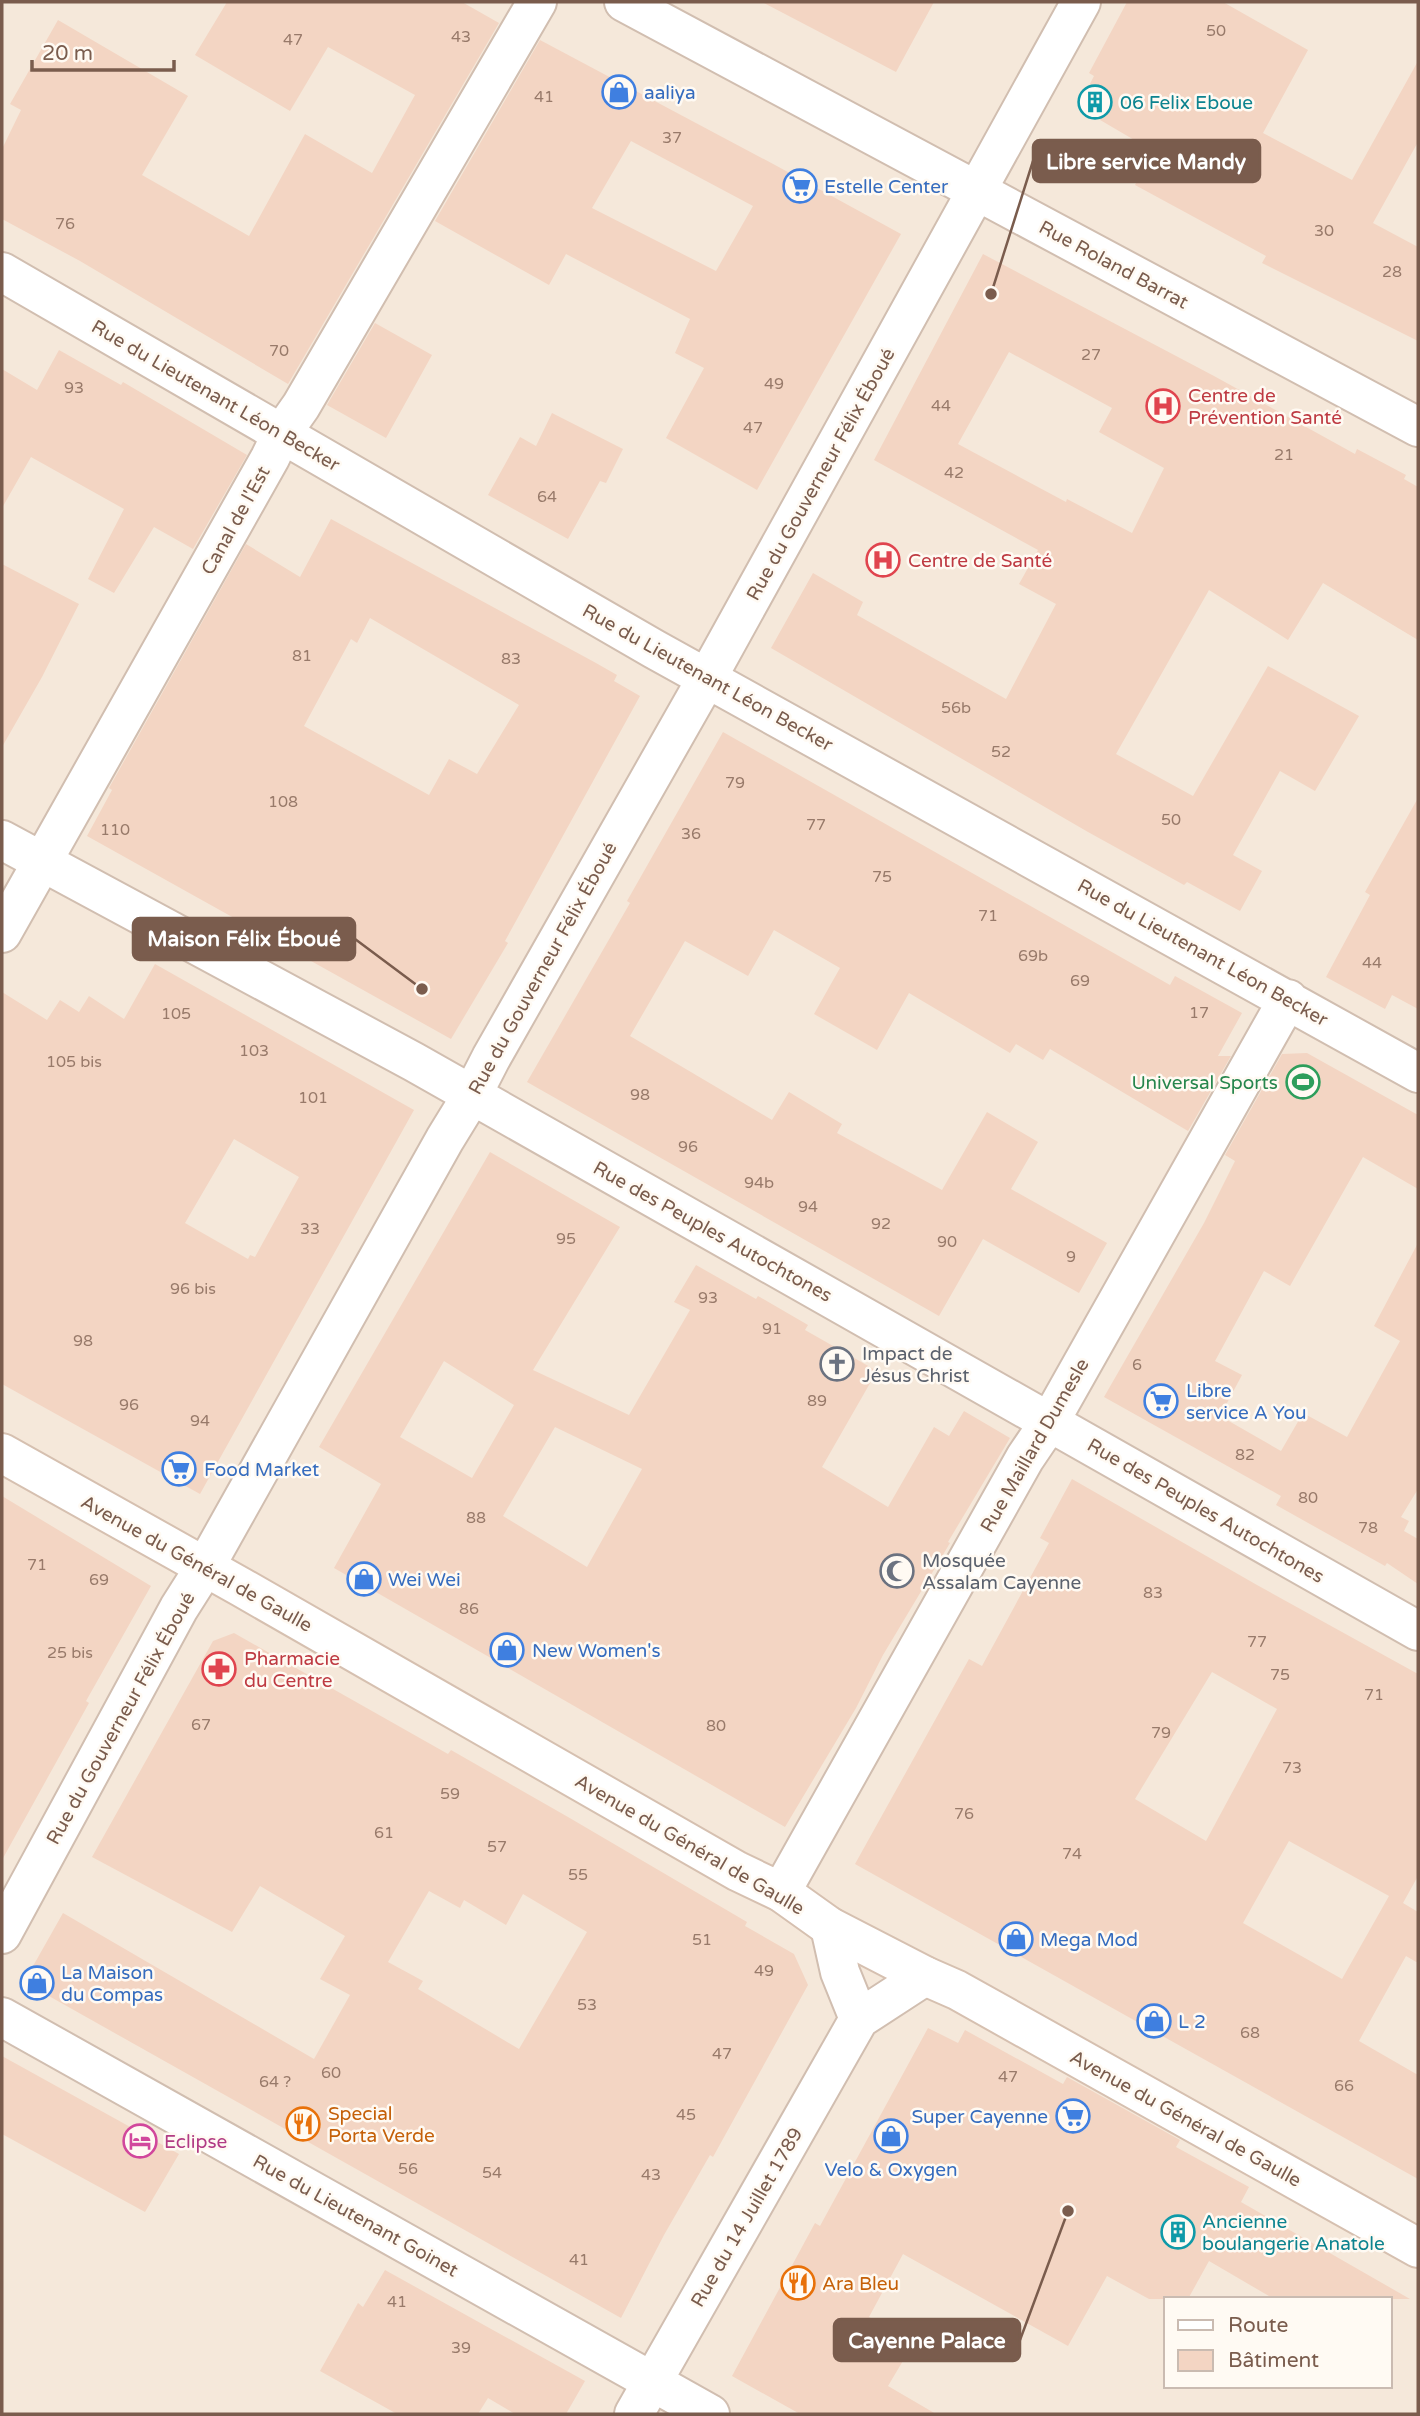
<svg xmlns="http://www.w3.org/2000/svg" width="1420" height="2416" font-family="'Varela Round',sans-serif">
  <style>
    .residential { fill: #f5e8da; fill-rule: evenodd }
    .building { fill: #f3d5c3; fill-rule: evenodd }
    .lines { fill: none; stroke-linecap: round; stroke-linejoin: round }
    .street-casing { stroke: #d1beb0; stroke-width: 42 }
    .secondary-casing { stroke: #d6c0b0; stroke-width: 42 }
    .street { stroke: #fff; stroke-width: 38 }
    .secondary { stroke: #fff; stroke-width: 38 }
    .labels { text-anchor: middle; stroke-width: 5; stroke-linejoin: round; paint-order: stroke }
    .number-label { font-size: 16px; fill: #987a6a }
    .shop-label { font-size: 19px; fill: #366cbe; stroke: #fffaf3; text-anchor: start }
    .culture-label { font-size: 19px; fill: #0d838f; stroke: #fffaf3; text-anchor: start }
    .street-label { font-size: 19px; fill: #7a5c4d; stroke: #fffaf3 }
    .health-label { font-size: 19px; fill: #be3a42; stroke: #fffaf3; text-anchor: start }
    .leisure-label { font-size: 19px; fill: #27864d; stroke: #fffaf3; text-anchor: end }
    .worship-label { font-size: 19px; fill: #5b616d; stroke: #fffaf3; text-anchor: start }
    .food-label { font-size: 19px; fill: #c56008; stroke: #fffaf3; text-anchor: start }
    .hotel-label { font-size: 19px; fill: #b23c85; stroke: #fffaf3; text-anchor: start }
    .leader { fill: none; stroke: #7a5c4d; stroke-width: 2.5 }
    .callout-dot { fill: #7a5c4d; stroke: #fffaf3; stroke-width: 2.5 }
    .callout { fill: #7a5c4d; stroke: #7a5c4d; stroke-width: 2.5 }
    .callout-label { font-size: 21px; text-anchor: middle; font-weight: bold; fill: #fff }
  </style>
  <rect width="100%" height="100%" fill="#fdf6ec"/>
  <!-- residential -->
  <path class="residential" d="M 2,2 L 1418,2 L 1418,2414 L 2,2414 ZM 1166,2299 L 1390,2299 L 1390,2386 L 1166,2386 Z"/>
  <!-- building -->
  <path class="building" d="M 227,2 L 462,2 L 499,23 L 288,384 L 80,261 L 2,219 L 2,149 L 21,110 L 10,104 L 58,20 L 188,96 L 142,175 L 249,236 L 305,134 L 372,173 L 415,95 L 328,47 L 290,111 L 195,55 Z
    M 762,2 L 934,2 L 896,72 Z
    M 1127,2 L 1223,2 L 1308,50 L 1263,133 L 1352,180 L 1418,61 L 1418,142 L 1373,223 L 1418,247 L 1418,341 L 1262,263 L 1266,256 L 1135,185 L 1153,151 L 1078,107 L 1094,76 L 1089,73 Z
    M 540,40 L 775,165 L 901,234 L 757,490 L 666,438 L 704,368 L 675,353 L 690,319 L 566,254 L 549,285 L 435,221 ZM 631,141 L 753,206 L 716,271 L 592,208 Z
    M 983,254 L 1214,376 L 1355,454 L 1357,449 L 1406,475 L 1404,479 L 1418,487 L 1418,640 L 1323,583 L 1288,640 L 1209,590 L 1116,754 L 1193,796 L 1268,666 L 1359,716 L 1315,791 L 1280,771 L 1233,855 L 1262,871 L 1240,911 L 1187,882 L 1184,885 L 1088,832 L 771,648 L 813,573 L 863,602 L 857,615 L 1006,699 L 1056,604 L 1019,584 L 1038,550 L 874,460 ZM 1009,352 L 1112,408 L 1099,432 L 1164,468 L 1132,533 L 1067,499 L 1066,502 L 958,444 Z
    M 375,323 L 432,355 L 386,438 L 327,405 Z
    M 59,350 L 121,385 L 123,382 L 247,455 L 193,549 L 154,527 L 114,593 L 88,579 L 124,509 L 31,457 L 2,508 L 2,369 L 37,390 Z
    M 552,413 L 623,449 L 606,483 L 600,481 L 568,539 L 488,495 L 520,437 L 536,446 Z
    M 331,519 L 596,663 L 617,675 L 614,681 L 640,696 L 505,941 L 508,943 L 451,1039 L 87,836 L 112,790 L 109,788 L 246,544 L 300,577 ZM 370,618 L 519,705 L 477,774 L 449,759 L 429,795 L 304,726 L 351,639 L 357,643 Z
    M 2,564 L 79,604 L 42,677 L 2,747 Z
    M 723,732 L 1170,985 L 1175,976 L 1242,1013 L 1218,1056 L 1231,1056 L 1188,1131 L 1050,1049 L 1043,1060 L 1016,1044 L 1010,1053 L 909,993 L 877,1050 L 814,1014 L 840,968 L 774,930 L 748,976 L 685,941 L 630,1036 L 772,1120 L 789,1092 L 842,1124 L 837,1133 L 942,1190 L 987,1112 L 1038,1142 L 1011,1189 L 1107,1243 L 1079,1293 L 983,1239 L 939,1316 L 527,1082 L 630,903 L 627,901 Z
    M 1418,798 L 1418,1009 L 1392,995 L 1385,1009 L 1326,977 L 1370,895 L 1365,892 Z
    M 155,964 L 414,1110 L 200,1494 L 2,1384 L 2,992 L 47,1020 L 60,1000 L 79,1012 L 89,996 L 124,1019 ZM 234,1139 L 299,1177 L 255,1257 L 250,1255 L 248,1259 L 185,1223 Z
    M 1307,1053 L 1418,1115 L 1418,1189 L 1363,1157 L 1290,1286 L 1264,1271 L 1215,1361 L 1242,1375 L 1220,1416 L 1281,1451 L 1303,1413 L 1347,1437 L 1400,1341 L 1374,1326 L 1418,1243 L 1418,1489 L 1401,1517 L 1409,1521 L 1404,1531 L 1418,1539 L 1418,1584 L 1387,1563 L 1385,1566 L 1276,1505 L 1281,1496 L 1104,1397 L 1204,1223 L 1235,1161 L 1225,1155 L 1282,1054 Z
    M 490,1152 L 620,1227 L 533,1370 L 629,1415 L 690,1310 L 674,1302 L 696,1265 L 756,1299 L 758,1296 L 808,1325 L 805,1330 L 877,1371 L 822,1467 L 888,1507 L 934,1427 L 949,1436 L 964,1411 L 1010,1438 L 948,1542 L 950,1543 L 883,1655 L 856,1708 L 785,1827 L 334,1568 L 381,1484 L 319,1447 ZM 444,1361 L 514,1405 L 472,1478 L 400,1437 ZM 555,1427 L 642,1469 L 587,1567 L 503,1516 Z
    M 1072,1479 L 1257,1585 L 1418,1674 L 1418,1876 L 1403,1903 L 1418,1912 L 1418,1963 L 1406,1956 L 1359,2041 L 1418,2075 L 1418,2179 L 855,1864 L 969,1659 L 982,1666 L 1049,1543 L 1040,1538 ZM 1212,1672 L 1277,1709 L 1206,1841 L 1135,1799 ZM 1289,1841 L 1389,1896 L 1342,1979 L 1243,1923 Z
    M 2,1496 L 151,1586 L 86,1701 L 89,1703 L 2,1860 Z
    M 234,1633 L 448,1754 L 451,1750 L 568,1817 L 747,1922 L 745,1926 L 794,1954 L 808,1985 L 713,2157 L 710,2155 L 664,2235 L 621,2318 L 24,1982 L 63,1913 L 314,2059 L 350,1995 L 320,1979 L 345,1936 L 260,1886 L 232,1932 L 92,1857 L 213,1641 ZM 429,1891 L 460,1908 L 464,1900 L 506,1925 L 523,1894 L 587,1932 L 519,2049 L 418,1989 L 423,1981 L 388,1962 Z
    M 928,2028 L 958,2043 L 965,2030 L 1063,2084 L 1067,2077 L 1180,2140 L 1176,2147 L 1249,2187 L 1241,2202 L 1410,2299 L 1274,2299 L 1209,2261 L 1188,2299 L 1149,2299 L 1107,2276 L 1068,2346 L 903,2254 L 869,2317 L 913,2344 L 888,2386 L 936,2414 L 800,2414 L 732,2376 L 815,2223 L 820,2226 Z
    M 2,2056 L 179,2154 L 145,2212 L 2,2134 Z
    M 385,2270 L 585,2381 L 566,2414 L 515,2414 L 488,2398 L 478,2414 L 397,2414 L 320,2371 L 358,2303 L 363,2307 Z"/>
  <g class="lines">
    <defs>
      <path id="street" d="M 624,2 L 1418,427
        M 2,272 L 654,649 L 1418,1073
        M 2,840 L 414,1062 L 1418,1631
        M 2,933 L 270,458 L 282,433 L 301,406 L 537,2
        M 781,1892 L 1025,1458 L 1050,1421 L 1288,999
        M 830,1927 L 840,1972 L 859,2019
        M 2,1934 L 179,1608 L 205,1567 L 445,1139 L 472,1095 L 491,1058 L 707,678 L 1081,2
        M 2,2017 L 710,2414
        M 634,2414 L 859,2019 L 925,1976"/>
      <path id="secondary" d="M 2,1453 L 241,1587 L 737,1871 L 781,1892 L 830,1927 L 925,1976 L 957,1990 L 1418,2248"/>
    </defs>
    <!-- street casing -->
    <use href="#street" class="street-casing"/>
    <!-- secondary casing -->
    <use href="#secondary" class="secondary-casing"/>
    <!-- street -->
    <use href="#street" class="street"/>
    <!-- secondary -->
    <use href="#secondary" class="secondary"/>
  </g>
  <!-- icons -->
  <defs>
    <symbol id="shop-ring" viewBox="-11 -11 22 22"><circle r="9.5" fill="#fffaf3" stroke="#3f7fe0" stroke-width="1.5"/><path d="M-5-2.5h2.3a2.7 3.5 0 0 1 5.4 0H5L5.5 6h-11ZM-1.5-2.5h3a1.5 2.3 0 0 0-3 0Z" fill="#3f7fe0"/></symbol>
    <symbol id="building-ring" viewBox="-11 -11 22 22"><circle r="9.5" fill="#fffaf3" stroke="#0f9aa8" stroke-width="1.5"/><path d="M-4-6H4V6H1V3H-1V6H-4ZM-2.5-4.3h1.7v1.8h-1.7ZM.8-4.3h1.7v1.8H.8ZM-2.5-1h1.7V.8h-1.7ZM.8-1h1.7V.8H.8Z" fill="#0f9aa8"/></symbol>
    <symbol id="supermarket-ring" viewBox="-11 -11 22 22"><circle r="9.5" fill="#fffaf3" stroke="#3f7fe0" stroke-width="1.5"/><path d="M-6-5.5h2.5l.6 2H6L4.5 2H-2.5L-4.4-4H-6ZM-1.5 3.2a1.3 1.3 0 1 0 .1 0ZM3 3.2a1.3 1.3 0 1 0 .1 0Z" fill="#3f7fe0"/></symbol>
    <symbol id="hospital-ring" viewBox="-11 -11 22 22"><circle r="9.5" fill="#fffaf3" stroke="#e0444e" stroke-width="1.5"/><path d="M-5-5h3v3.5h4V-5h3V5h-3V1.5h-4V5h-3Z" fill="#e0444e"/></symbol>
    <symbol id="stadium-ring" viewBox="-11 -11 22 22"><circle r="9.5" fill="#fffaf3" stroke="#2e9e5b" stroke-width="1.5"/><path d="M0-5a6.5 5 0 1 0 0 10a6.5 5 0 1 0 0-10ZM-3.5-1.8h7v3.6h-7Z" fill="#2e9e5b"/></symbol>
    <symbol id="church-ring" viewBox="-11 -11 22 22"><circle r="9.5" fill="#fffaf3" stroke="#6b7280" stroke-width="1.5"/><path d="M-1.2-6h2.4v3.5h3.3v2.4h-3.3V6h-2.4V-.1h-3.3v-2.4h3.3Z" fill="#6b7280"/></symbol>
    <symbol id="mosque-ring" viewBox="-11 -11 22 22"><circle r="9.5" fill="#fffaf3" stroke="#6b7280" stroke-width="1.5"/><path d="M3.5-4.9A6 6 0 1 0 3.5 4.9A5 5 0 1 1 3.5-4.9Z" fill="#6b7280"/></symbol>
    <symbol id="pharmacy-ring" viewBox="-11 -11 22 22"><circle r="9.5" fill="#fffaf3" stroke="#e0444e" stroke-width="1.5"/><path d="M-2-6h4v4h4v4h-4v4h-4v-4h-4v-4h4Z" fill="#e0444e"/></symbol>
    <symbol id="restaurant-ring" viewBox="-11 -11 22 22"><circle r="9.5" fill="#fffaf3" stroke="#e8710a" stroke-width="1.5"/><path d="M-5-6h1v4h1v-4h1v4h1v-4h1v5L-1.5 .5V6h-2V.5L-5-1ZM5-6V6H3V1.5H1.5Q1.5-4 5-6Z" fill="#e8710a"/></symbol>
    <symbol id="hotel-ring" viewBox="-11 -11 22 22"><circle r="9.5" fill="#fffaf3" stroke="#d1479c" stroke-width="1.5"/><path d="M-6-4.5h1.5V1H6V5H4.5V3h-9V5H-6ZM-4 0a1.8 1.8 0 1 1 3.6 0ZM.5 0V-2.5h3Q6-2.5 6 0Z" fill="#d1479c"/></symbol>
  </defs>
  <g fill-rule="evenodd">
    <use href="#shop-ring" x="600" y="73" width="38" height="38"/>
    <use href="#building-ring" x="1076" y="83" width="38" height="38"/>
    <use href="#supermarket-ring" x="781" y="167" width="38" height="38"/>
    <use href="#hospital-ring" x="1144" y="387" width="38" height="38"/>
    <use href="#hospital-ring" x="864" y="541" width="38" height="38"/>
    <use href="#stadium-ring" x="1284" y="1063" width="38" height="38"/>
    <use href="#church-ring" x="818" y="1345" width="38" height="38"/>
    <use href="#supermarket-ring" x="1142" y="1382" width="38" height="38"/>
    <use href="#supermarket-ring" x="160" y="1450" width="38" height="38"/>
    <use href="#mosque-ring" x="878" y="1552" width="38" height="38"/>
    <use href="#shop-ring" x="345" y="1560" width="38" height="38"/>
    <use href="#shop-ring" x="488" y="1631" width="38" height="38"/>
    <use href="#pharmacy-ring" x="200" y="1650" width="38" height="38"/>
    <use href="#shop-ring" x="997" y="1920" width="38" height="38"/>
    <use href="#shop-ring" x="18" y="1964" width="38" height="38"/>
    <use href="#shop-ring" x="1135" y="2002" width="38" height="38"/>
    <use href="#supermarket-ring" x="1054" y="2097" width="38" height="38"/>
    <use href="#restaurant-ring" x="284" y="2105" width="38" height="38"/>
    <use href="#shop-ring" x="872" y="2117" width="38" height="38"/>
    <use href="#hotel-ring" x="121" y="2122" width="38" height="38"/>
    <use href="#building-ring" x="1159" y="2213" width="38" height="38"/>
    <use href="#restaurant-ring" x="779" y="2264" width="38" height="38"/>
  </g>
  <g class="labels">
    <!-- number labels -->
    <g class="number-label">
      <text x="1216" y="36">50</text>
      <text x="461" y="42">43</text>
      <text x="293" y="45">47</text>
      <text x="544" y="102">41</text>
      <text x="672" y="143">37</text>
      <text x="65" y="229">76</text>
      <text x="1324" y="236">30</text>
      <text x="1392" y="277">28</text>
      <text x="279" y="356">70</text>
      <text x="1091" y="360">27</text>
      <text x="774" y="389">49</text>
      <text x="74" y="393">93</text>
      <text x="941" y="411">44</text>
      <text x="753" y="433">47</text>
      <text x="1284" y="460">21</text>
      <text x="954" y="478">42</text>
      <text x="547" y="502">64</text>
      <text x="302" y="661">81</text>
      <text x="511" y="664">83</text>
      <text x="956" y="713">56b</text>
      <text x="1001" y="757">52</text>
      <text x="735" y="788">79</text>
      <text x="283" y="807">108</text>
      <text x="1171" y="825">50</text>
      <text x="816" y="830">77</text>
      <text x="115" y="835">110</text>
      <text x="691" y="839">36</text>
      <text x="882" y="882">75</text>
      <text x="988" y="921">71</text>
      <text x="1033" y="961">69b</text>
      <text x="1372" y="968">44</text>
      <text x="1080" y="986">69</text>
      <text x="1199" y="1018">17</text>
      <text x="176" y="1019">105</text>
      <text x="254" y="1056">103</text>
      <text x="74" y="1067">105 bis</text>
      <text x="640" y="1100">98</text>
      <text x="313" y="1103">101</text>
      <text x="688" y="1152">96</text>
      <text x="759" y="1188">94b</text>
      <text x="808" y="1212">94</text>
      <text x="881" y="1229">92</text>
      <text x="310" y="1234">33</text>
      <text x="566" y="1244">95</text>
      <text x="947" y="1247">90</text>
      <text x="1071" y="1262">9</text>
      <text x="193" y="1294">96 bis</text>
      <text x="708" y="1303">93</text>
      <text x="772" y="1334">91</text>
      <text x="83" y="1346">98</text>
      <text x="1137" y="1370">6</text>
      <text x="817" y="1406">89</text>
      <text x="129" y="1410">96</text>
      <text x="200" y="1426">94</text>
      <text x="1245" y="1460">82</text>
      <text x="1308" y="1503">80</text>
      <text x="476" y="1523">88</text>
      <text x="1368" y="1533">78</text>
      <text x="37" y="1570">71</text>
      <text x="99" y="1585">69</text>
      <text x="1153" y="1598">83</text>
      <text x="469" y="1614">86</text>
      <text x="1257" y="1647">77</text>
      <text x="70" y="1658">25 bis</text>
      <text x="1280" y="1680">75</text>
      <text x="1374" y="1700">71</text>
      <text x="201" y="1730">67</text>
      <text x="716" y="1731">80</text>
      <text x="1161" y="1738">79</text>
      <text x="1292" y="1773">73</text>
      <text x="450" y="1799">59</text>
      <text x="964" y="1819">76</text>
      <text x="384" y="1838">61</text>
      <text x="497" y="1852">57</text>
      <text x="1072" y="1859">74</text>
      <text x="578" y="1880">55</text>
      <text x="702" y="1945">51</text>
      <text x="764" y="1976">49</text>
      <text x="587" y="2010">53</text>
      <text x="1250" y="2038">68</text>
      <text x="722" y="2059">47</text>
      <text x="331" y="2078">60</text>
      <text x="1008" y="2082">47</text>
      <text x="275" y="2087">64 ?</text>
      <text x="1344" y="2091">66</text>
      <text x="686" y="2120">45</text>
      <text x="408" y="2174">56</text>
      <text x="492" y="2178">54</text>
      <text x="651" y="2180">43</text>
      <text x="579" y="2265">41</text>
      <text x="397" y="2307">41</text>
      <text x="461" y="2353">39</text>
    </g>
    <!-- shop labels -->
    <g class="shop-label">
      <text x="644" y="99">aaliya</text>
      <text x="824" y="193">Estelle Center</text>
      <text x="1186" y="1397">Libre<tspan x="1186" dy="22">service A You</tspan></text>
      <text x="204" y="1476">Food Market</text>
      <text x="388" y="1586">Wei Wei</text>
      <text x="532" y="1657">New Women's</text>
      <text x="1040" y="1946">Mega Mod</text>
      <text x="61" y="1979">La Maison<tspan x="61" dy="22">du Compas</tspan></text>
      <text x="1178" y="2028">L 2</text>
      <text x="1048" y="2123" text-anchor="end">Super Cayenne</text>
      <text x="891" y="2176" text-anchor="middle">Velo &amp; Oxygen</text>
    </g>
    <!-- culture labels -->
    <g class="culture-label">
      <text x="1120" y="109">06 Felix Eboue</text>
      <text x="1202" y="2228">Ancienne<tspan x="1202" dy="22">boulangerie Anatole</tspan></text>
    </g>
    <!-- street labels -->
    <g class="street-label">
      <text transform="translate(1114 264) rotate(28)" y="7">Rue Roland Barrat</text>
      <text transform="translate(216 395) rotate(30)" y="7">Rue du Lieutenant Léon Becker</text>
      <text transform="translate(820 474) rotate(-61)" y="7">Rue du Gouverneur Félix Éboué</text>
      <text transform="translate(235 520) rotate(-61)" y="7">Canal de l'Est</text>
      <text transform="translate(708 677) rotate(29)" y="7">Rue du Lieutenant Léon Becker</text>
      <text transform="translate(1203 952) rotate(29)" y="7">Rue du Lieutenant Léon Becker</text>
      <text transform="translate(542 968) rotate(-61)" y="7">Rue du Gouverneur Félix Éboué</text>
      <text transform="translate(713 1231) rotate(29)" y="7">Rue des Peuples Autochtones</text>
      <text transform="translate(1034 1445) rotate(-60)" y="7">Rue Maillard Dumesle</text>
      <text transform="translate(1206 1510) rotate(30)" y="7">Rue des Peuples Autochtones</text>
      <text transform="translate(197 1563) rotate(29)" y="7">Avenue du Général de Gaulle</text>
      <text transform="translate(120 1718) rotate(-61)" y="7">Rue du Gouverneur Félix Éboué</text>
      <text transform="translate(690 1844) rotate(30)" y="7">Avenue du Général de Gaulle</text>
      <text transform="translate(1186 2118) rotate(29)" y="7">Avenue du Général de Gaulle</text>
      <text transform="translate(356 2215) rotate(29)" y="7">Rue du Lieutenant Goinet</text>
      <text transform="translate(746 2217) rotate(-60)" y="7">Rue du 14 Juillet 1789</text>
    </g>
    <!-- health labels -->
    <g class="health-label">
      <text x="1188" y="402">Centre de<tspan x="1188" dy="22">Prévention Santé</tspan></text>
      <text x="908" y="567">Centre de Santé</text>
      <text x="244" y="1665">Pharmacie<tspan x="244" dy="22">du Centre</tspan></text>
    </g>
    <!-- leisure labels -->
    <g class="leisure-label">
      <text x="1278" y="1089">Universal Sports</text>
    </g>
    <!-- worship labels -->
    <g class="worship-label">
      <text x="862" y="1360">Impact de<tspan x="862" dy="22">Jésus Christ</tspan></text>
      <text x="922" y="1567">Mosquée<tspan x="922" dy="22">Assalam Cayenne</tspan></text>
    </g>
    <!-- food labels -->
    <g class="food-label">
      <text x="328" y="2120">Special<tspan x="328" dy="22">Porta Verde</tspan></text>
      <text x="822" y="2290">Ara Bleu</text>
    </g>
    <!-- hotel labels -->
    <g class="hotel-label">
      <text x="164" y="2148">Eclipse</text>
    </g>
  </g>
  <!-- callouts -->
  <path class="leader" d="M991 294L1033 161M422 989L355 939M1068 2211L1020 2340"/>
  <g class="callout-dot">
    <circle cx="991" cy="294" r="7"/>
    <circle cx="422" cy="989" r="7"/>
    <circle cx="1068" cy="2211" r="7"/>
  </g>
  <g class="callout">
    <rect x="1033" y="140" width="227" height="42" rx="7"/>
    <rect x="133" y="918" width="222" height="42" rx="7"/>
    <rect x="834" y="2319" width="186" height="42" rx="7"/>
  </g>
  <g class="callout-label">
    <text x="1146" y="169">Libre service Mandy</text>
    <text x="244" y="946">Maison Félix Éboué</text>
    <text x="927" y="2348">Cayenne Palace</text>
  </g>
  <!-- border -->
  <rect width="1420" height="2416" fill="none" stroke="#7a5c4d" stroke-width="7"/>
  <!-- legend -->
  <rect x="1164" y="2297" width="228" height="91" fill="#fffaf3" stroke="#cabbb1" stroke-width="2"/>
  <rect x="1178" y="2320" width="35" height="10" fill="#ffffff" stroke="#cabbb1" stroke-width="2"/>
  <text x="1228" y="2332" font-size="21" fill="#7a5c4d">Route</text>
  <rect x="1178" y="2350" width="35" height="21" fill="#f3d5c3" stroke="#cabbb1" stroke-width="2"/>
  <text x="1228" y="2367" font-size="21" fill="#7a5c4d">Bâtiment</text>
  <!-- scale -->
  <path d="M32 60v10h142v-10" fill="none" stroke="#7a5c4d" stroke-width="3.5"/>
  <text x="42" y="60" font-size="21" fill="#7a5c4d" stroke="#fffaf3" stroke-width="5" paint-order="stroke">20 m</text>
</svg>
